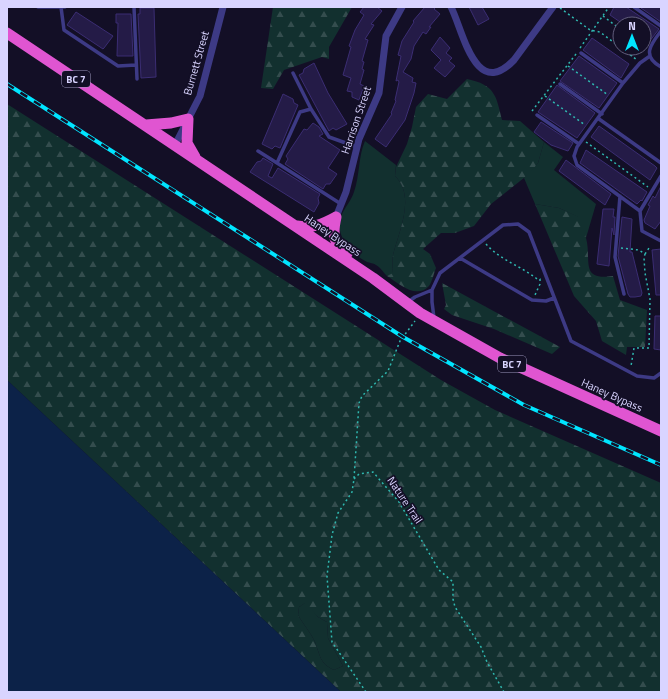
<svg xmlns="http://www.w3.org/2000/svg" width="668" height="699" font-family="'Titillium Web',sans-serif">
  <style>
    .grass { fill: #12302f }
    .forest { fill: url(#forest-firs); fill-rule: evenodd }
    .water { fill: #0c2248 }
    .building { fill: #241b47; stroke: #3b2d73 }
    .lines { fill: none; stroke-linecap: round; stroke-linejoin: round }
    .path { stroke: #2fb8b0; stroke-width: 1.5; stroke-dasharray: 2 3; stroke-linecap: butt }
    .service { stroke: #3d3a85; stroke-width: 3.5 }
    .minor { stroke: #3d3a85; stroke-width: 7 }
    .trunk { stroke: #e055d1; stroke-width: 11 }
    .rail-casing { stroke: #00e5ff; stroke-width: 4 }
    .rail { stroke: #130f26; stroke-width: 2.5; stroke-dasharray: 8; stroke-linecap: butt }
    .labels { text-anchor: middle; stroke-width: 3.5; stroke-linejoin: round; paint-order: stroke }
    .shield { fill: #130f26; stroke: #9e99be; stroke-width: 1 }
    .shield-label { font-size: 10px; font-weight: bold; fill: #d9d4ff }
    .street-label { font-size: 11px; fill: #d9d4ff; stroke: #130f26 }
  </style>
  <defs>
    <pattern id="forest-firs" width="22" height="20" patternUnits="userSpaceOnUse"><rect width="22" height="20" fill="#12302f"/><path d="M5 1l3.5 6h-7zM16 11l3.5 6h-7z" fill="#344d4e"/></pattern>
  </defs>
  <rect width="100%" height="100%" fill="#130f26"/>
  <!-- grass -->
  <path class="grass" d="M 365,141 L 396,165 L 395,176 C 416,196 399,231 393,255 C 392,261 393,268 393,274 L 387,276 C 383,272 380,267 376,265 C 373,263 370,263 367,262 C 351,254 334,235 341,216 C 345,207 351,201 354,192 C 360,175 358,157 365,141 Z
    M 544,142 L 563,157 L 554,170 L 596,204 L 586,238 L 578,217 L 559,208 L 535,204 L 524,178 L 538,163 Z
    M 306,602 L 318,617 L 327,622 L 328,638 L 343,666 L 334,670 C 320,664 320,655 315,642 C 311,633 303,624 298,615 L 299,607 Z"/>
  <!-- forest -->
  <path class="forest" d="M 273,7 L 352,7 L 329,47 L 329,59 L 322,57 L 284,70 L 273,89 L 261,88 Z
    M 467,79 C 495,85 496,95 502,120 L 520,121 L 544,142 L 538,163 L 529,174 L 491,204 L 474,226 L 455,233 L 441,233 L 423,249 L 430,254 L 436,268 C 434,273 432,282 429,286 C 416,300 398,283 387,276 L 393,273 C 393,268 392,261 393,255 C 399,231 416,196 395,176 L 396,167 L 407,144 L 412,127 L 416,107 L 428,94 L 447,99 Z
    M 7,104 L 441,380 L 495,410 L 661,483 L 661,692 L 341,692 L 7,380 ZM 305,603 L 318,617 L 327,622 L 328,638 L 343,666 L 334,670 C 320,664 320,655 315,642 C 311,633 303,624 298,615 L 299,607 Z
    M 535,204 L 559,208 L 579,217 C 581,224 585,231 586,238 C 592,260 579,281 613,276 L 620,300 L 647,310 L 645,347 L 627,347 L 626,355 L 602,341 L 596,321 L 574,296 Z
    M 442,283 L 560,347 L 552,354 L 494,329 L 452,315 L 444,309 L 446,305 Z"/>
  <!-- water -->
  <path class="water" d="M 7,380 L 341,692 L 7,692 Z"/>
  <!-- building -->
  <path class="building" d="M 364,7 L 377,7 L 382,11 L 371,24 L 374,25 L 365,39 L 368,40 L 362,61 L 364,62 L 362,69 L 364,70 L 360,84 L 364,86 L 359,100 L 352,97 L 352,92 L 347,91 L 351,78 L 343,75 L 351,47 L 349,46 L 355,30 L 364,15 L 360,12 Z
    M 425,7 L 436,7 L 434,9 L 440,14 L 429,27 L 431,27 L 426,34 L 423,32 L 414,46 L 411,59 L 403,72 L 413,78 L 412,82 L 416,83 L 414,93 L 405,120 L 386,147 L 375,139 L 392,114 L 391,113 L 396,101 L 395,100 L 399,82 L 398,80 L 396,81 L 401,56 L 398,55 L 402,41 L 414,22 L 413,21 Z
    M 469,7 L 482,7 L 489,19 L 478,25 Z
    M 614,7 L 626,7 L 659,29 L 649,42 L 644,39 L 644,24 L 623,24 L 610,15 Z
    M 642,7 L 661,7 L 661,22 L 641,8 Z
    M 140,8 L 154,8 L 156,77 L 141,78 L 138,14 L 140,14 Z
    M 76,12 L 113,36 L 104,48 L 103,49 L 67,25 Z
    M 116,14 L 131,14 L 133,56 L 117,56 L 118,23 L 116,23 Z
    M 440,37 L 450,48 L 446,53 L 452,58 L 449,61 L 455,66 L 445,77 L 434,68 L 441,60 L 431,50 Z
    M 592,38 L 629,64 L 621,78 L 583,50 Z
    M 579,56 L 617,83 L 599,108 L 560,81 Z
    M 314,63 L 328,93 L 347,124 L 336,130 L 333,128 L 329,131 L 299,75 L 303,73 L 304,69 Z
    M 557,85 L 595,113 L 577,138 L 538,112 Z
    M 283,94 L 293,99 L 294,103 L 298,105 L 280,148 L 275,146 L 272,149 L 262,144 Z
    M 541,122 L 573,143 L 568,151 L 551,145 L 534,132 Z
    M 313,123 L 319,127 L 323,134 L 319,136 L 340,150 L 328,168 L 337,174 L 330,184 L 326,184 L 323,189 L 285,164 L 288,159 L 286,156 L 304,129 L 307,130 Z
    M 599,126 L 655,166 L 657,168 L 650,180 L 591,137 Z
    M 586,150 L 647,192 L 642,201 L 641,200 L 637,204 L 580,163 Z
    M 263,158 L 273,164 L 268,176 L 272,178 L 278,168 L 320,194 L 318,198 L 319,203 L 314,212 L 250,172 L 257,162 L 261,161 Z
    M 566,160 L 611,194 L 605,205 L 559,171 Z
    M 661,186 L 661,221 L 655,229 L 645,223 L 644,220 L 650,206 L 648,205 L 653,196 L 655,198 Z
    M 603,209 L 614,209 L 613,217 L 615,217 L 614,235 L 612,228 L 609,266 L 597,264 Z
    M 622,217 L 632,219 L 630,252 L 632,252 L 642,293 L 641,296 L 635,297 L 630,297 L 628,294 L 618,256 Z
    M 661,249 L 661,295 L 656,295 L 652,250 Z
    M 655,316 L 661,316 L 661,350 L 654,349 Z"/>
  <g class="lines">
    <!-- path -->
    <path class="path" d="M 560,8 L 590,30 L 600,32 L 637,60
      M 603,16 L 620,29
      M 580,48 L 609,7
      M 631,56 L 637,48
      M 568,66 L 608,95
      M 545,96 L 585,125
      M 532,111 L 576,54
      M 586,142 L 648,187
      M 486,244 C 500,260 521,266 537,279 L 540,279 L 540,284 L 535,295
      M 621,248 L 639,250 L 645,254 L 644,258 L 645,273 L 650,299 L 649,348 L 634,348 L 631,366
      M 645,254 L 649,248
      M 354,479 L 359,474 L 373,472 L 399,502 L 439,570 L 453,582 L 453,599 L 455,607 L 481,647 L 487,662 L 504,692
      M 366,692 L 332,642 L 327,576 L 332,535 L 338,513 L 352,492 L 354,479 L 359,403 L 362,396 L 388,371 L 400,341 L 415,321"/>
    <!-- service -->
    <path class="service" d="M 38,7 L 65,7
      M 61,7 L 64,30 L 118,66 L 136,65
      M 134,7 L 137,79
      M 634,7 L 661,26
      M 661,31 C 651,44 641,56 661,67
      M 581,53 L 623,83
      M 293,73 L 311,109
      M 560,84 L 602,114
      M 537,115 L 579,144
      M 599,119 L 661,163
      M 258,151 L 277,163
      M 661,176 L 640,211 L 642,231 L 661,241
      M 620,196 L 615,257 L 624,294
      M 341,204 L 277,163 L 300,112 L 311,109 L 329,137 L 357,147
      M 640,211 L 577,165 L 574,156 L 577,147 L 623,83 L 640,63 L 650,56
      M 460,258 L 532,300 L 546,301 L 554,298
      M 408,302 L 415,297 L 432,290
      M 434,318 L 432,302 L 432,290 L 440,273 L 503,225 L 518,224 L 529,232 L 571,341 L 637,376 L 654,378 L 661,373"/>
    <!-- minor -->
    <path class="minor" d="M 451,7 C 463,30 475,101 514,60 L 553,7
      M 175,145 L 200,96 L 223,7
      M 336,217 L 346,192 L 359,139 L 379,93 L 386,36 L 402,7"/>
    <!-- trunk -->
    <path class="trunk" d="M 7,33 L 373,278 L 420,313 L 500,358 L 661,431
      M 146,125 L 171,123 L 188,119 L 187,143 L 195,157
      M 336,217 C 332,235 333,242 347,254
      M 297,226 C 314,228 321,225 336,217"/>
    <defs>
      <path id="rail" d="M 7,84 L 403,337 L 524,405 L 661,465"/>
    </defs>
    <!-- rail casing -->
    <use href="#rail" class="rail-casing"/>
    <!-- rail -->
    <use href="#rail" class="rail"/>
  </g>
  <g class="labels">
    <!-- shield labels -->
    <g class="shield">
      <rect x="62" y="71" width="28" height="16" rx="3"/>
      <rect x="498" y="356" width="28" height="16" rx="3"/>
    </g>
    <g class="shield-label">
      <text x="76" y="83">BC 7</text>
      <text x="512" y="368">BC 7</text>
    </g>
    <!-- street labels -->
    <g class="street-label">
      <text transform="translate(196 63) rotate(-74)" y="4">Burnett Street</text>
      <text transform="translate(356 120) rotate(-71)" y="4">Harrison Street</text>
      <text transform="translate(333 235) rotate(34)" y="4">Haney Bypass</text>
      <text transform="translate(612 395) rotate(24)" y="4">Haney Bypass</text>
      <text transform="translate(405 500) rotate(56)" y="4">Nature Trail</text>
    </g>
  </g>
  <!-- border -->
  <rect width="668" height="699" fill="none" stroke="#d9d4ff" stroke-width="16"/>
  <!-- north arrow -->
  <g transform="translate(632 36)"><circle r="19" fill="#130f26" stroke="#625e7d"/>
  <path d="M0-3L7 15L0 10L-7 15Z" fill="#00e5ff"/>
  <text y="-6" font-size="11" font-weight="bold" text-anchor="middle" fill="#d9d4ff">N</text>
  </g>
</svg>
